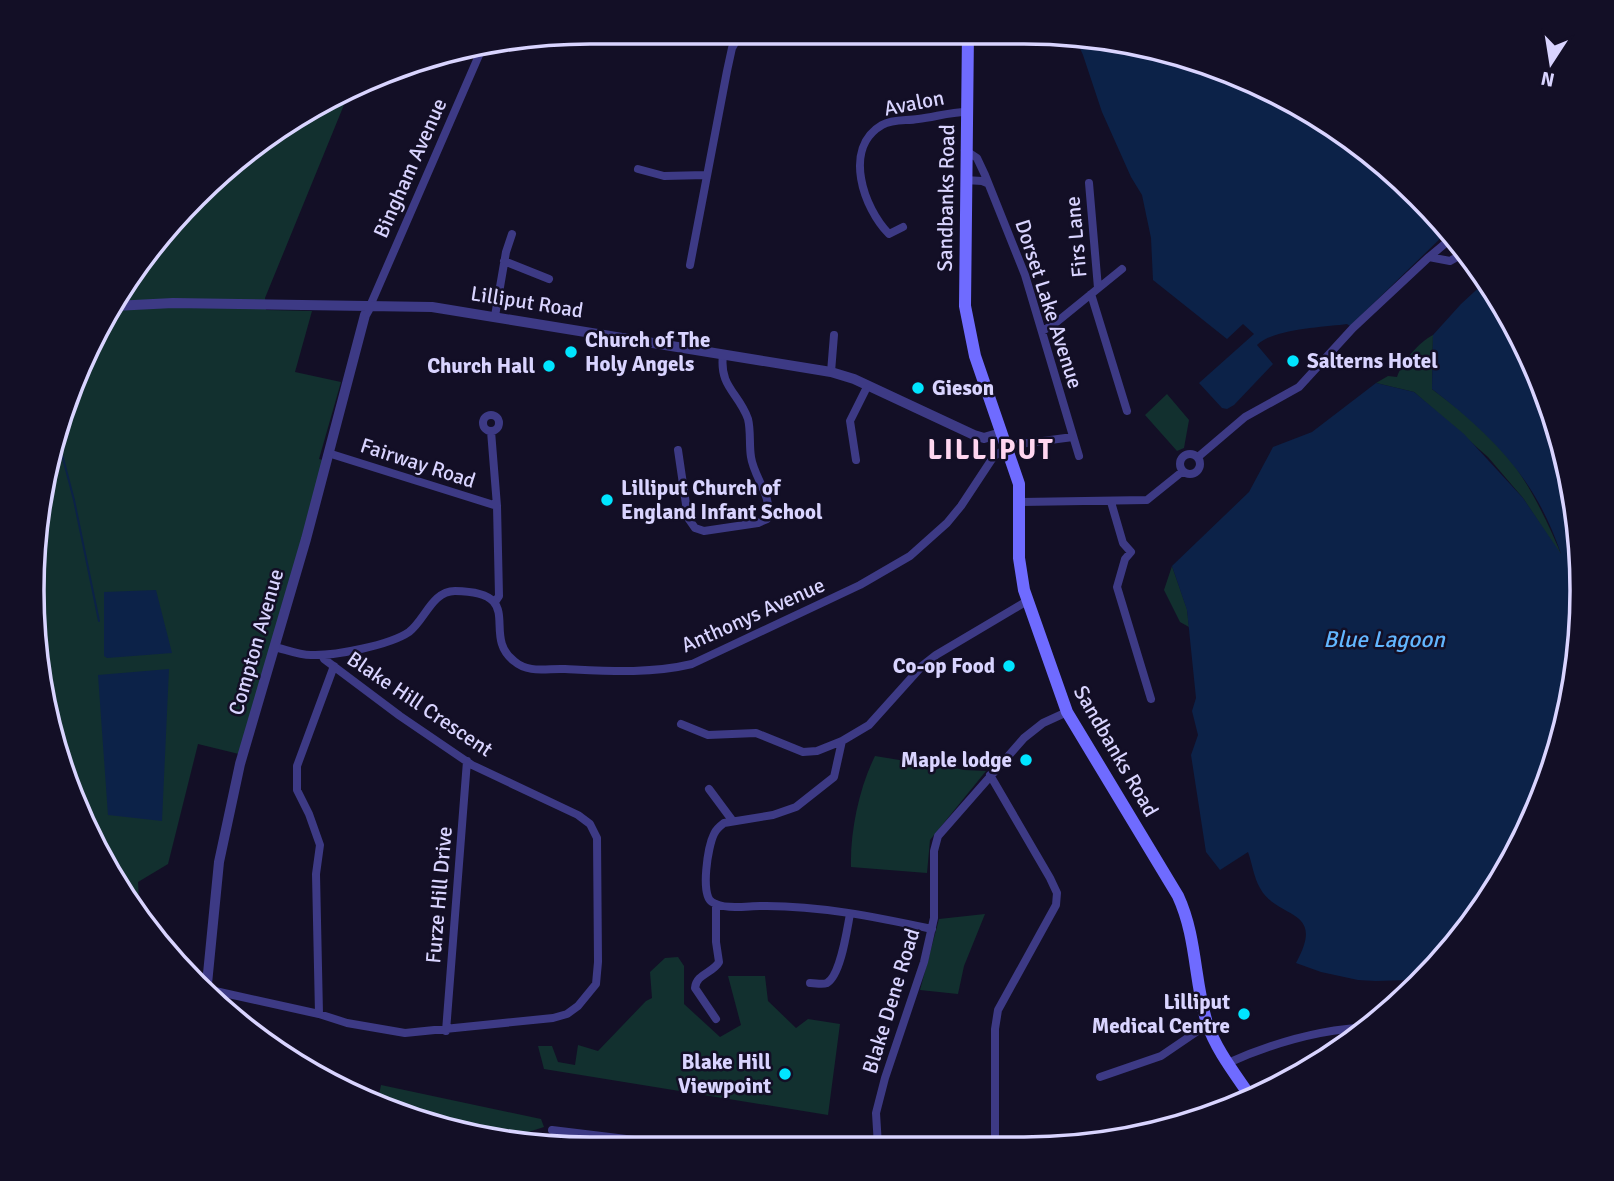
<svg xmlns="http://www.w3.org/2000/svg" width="1614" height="1181" font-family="Signika,sans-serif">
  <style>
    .green { fill: #12302f }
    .water { fill: #0c2248 }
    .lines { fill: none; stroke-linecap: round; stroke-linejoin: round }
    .stream { stroke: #0c2248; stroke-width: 2 }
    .minor { stroke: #3d3a85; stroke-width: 8 }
    .tertiary { stroke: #3d3a85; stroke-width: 10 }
    .secondary { stroke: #6f6bff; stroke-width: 12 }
    .poi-dot { fill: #00e5ff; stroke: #130f26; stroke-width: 2.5 }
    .labels { text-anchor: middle; stroke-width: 5; stroke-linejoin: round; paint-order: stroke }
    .street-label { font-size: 21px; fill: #d9d4ff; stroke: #130f26 }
    .poi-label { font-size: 21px; font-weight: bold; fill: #d9d4ff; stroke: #130f26; text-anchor: end }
    .water-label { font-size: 23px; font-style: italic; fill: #62b6ff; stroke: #130f26 }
    .district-label { font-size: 28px; font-weight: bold; letter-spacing: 2px; fill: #ffd6f0; stroke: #130f26 }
    .rim { fill: none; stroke: #d9d4ff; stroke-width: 3.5 }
  </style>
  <rect width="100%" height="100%" fill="#130f26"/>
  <!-- green -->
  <path class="green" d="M 348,95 L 265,298 L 266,310 L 312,311 L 295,372 L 341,382 L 319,459 L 326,461 L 243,755 L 198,744 L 168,864 L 138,882 L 140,918 L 74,805 L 36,663 L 36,517 L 89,344 L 170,222 L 280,125 Z
    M 1433,335 L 1432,389 C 1458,409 1486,428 1506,454 C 1530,485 1548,522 1563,559 L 1523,498 L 1488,457 L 1414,392 L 1376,383 L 1388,376 L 1397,377 C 1402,362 1419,342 1433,335 Z
    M 1167,394 L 1189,420 L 1184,448 L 1177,451 L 1145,415 Z
    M 1172,566 L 1187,609 L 1189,627 L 1180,622 L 1164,590 Z
    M 875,756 L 930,765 L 933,763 L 964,770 L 986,771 L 930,840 L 927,873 L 851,867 C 850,832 859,788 875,756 Z
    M 985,914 L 964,966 L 958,994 L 920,990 L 939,919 Z
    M 678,957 L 684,966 L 684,1004 L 720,1037 L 741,1025 L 728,976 L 765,976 L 768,1001 L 796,1028 L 808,1019 L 840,1024 L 828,1115 L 544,1069 L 538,1046 L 552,1046 L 558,1062 L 575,1065 L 578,1045 L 598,1051 L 646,1001 L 652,998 L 650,972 L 665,958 Z
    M 381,1085 L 541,1119 L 544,1127 L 503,1140 L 445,1130 L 377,1105 Z"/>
  <!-- water -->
  <path class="water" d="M 1074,35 L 1168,50 L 1334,125 L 1447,232 L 1350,326 L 1347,324 C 1325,327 1272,329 1257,345 L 1273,364 L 1234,405 L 1227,409 L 1222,408 L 1199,383 L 1254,334 L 1243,324 L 1227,339 L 1153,280 L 1151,238 L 1142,195 L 1131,177 L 1102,112 L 1083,55 Z
    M 1486,281 L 1525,343 L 1563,445 L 1581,554 L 1580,584 L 1576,579 L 1574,581 L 1580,591 L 1578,663 L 1553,770 L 1508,870 L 1444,959 L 1428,974 L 1408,980 L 1376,981 L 1358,980 L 1321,972 L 1296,963 C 1327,907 1277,920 1260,888 C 1254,878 1252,863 1248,852 L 1220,870 L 1206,852 L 1191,755 L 1198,735 L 1192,711 L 1196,698 L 1187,610 L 1172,566 L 1249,492 L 1273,447 L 1312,432 L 1376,383 L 1414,392 L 1464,434 L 1523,498 L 1561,554 C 1536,479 1493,436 1432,389 L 1433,335 L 1461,304 Z
    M 156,590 L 172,653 L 107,658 L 104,656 L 104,592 Z
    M 169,669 L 162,821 L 108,815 L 98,675 Z"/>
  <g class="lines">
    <!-- stream -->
    <path class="stream" d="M 59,443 L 74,500 L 99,621"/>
    <!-- minor -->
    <path class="minor" d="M 965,150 L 977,158 L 985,175 L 1025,275 L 1079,456
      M 638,169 L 664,176 L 706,175
      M 965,180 L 982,181 L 987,183
      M 1089,183 L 1098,288
      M 903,227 L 889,234 C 864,209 842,148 882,125 C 893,119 906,121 918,119 C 935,117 950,112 966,112
      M 504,261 L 549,279
      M 690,265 L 727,71 L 732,48 L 741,32
      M 1091,294 L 1127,411
      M 370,306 L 483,46
      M 495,316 L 506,252 L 512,234
      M 1042,331 L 1053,325 L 1122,269
      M 831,372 L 834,335
      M483 423a8 8 0 1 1 16 0a8 8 0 1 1-16 0Z
      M 491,431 L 497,506 L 499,596 L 495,602
      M 1005,446 L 1073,437
      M 678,450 L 688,518 L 695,528 L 704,531 L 758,523 L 767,519 C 774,498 754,478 751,457 C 749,445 751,431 748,419 C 739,393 719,387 723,355
      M 328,453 L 497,506
      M1180 464a10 10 0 1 1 20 0a10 10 0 1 1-20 0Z
      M 1198,457 L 1245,417 L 1299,387 L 1353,328 L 1429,257 L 1450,261 L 1457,257 L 1459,249 L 1456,244 L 1447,242 L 1429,257
      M 856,460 L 850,421 L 868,385
      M 1021,502 L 1147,500 L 1183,471
      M 1111,502 L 1123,543 L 1131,552 L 1125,559 L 1117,587 L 1151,699
      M 275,647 C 287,650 299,655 311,655 C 335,656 390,645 409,632 C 425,620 432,591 455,591 C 528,592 480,635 514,661 C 529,674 547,668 565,669 C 608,671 650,674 692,664 L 860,585 L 910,556 L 947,523 L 961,506 L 994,456 L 1006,449
      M 681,724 L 708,735 L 756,733 L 803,752 L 817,751 L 842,741
      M 990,775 L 1050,878 L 1057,893 L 1056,905 L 998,1010 L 995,1029 L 995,1145
      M 709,789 L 732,820
      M 932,929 C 876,917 817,905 760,906 C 747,906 724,910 712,902 C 700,895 708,846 714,834 C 716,829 720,826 724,823 L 773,815 L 796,807 L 834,777 L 842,741 L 869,725 L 922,666 L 936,655 L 1027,601
      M 810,983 C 816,983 822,985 827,983 C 841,975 847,929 850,914
      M 206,989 L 319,1014 L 347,1023 L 405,1033 L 553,1018 L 567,1014 L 578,1006 L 596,984 L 598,962 L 597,838 L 590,824 L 578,815 L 472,765 L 400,716 L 324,659 L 322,655
      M 319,1014 L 316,874 L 320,845 L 309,814 L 297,790 L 297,766 L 334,666
      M 716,1019 L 695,988 C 696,974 713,973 719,962 L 716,942 L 716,904
      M 446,1031 L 467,761
      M 1228,1063 C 1275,1042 1320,1029 1371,1027
      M 1100,1077 L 1161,1056 L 1208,1024
      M 552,1130 L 692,1147
      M 878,1146 L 876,1113 L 885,1078 L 924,962 L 934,918 L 934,851 L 938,836 L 1024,738 L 1043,723 L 1067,712"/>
    <!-- tertiary -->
    <path class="tertiary" d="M 114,306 L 173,303 L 432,307 L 831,372 L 854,379 L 974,435 L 984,438 L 1001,433
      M 206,994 L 219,862 L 240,764 L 306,539 L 365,315 L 370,306"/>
    <!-- secondary -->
    <path class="secondary" d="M 968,32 L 965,306 L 975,356 L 1019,484 L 1019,558 L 1024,590 L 1067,712 L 1178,896 C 1197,937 1194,981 1207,1023 C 1216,1050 1236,1075 1252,1099"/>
  </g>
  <!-- markers -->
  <g class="poi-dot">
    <circle cx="571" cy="352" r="7"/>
    <circle cx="1293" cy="361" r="7"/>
    <circle cx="549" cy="366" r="7"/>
    <circle cx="918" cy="388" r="7"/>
    <circle cx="607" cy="500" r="7"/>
    <circle cx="1009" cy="666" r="7"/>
    <circle cx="1026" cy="760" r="7"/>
    <circle cx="1244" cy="1014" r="7"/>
    <circle cx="785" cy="1074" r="7"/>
  </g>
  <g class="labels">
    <!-- street labels -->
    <g class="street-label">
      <text transform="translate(914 103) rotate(-11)" y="7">Avalon</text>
      <text transform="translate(410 168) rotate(-66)" y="7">Bingham Avenue</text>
      <text transform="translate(946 198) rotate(-89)" y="7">Sandbanks Road</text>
      <text transform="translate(1076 237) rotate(-95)" y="7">Firs Lane</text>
      <text transform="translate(527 302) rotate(9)" y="7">Lilliput Road</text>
      <text transform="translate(1049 304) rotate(72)" y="7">Dorset Lake Avenue</text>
      <text transform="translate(418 463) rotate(18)" y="7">Fairway Road</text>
      <text transform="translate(753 615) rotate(-24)" y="7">Anthonys Avenue</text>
      <text transform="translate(256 642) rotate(-74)" y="7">Compton Avenue</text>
      <text transform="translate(420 704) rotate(34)" y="7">Blake Hill Crescent</text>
      <text transform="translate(1116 751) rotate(60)" y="7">Sandbanks Road</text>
      <text transform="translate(439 895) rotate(-85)" y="7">Furze Hill Drive</text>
      <text transform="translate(891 1001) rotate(-73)" y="7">Blake Dene Road</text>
    </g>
    <!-- poi labels -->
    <g class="poi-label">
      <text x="585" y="347" text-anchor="start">Church of The<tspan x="585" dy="24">Holy Angels</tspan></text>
      <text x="1307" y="368" text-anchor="start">Salterns Hotel</text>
      <text x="535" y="373">Church Hall</text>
      <text x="932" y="395" text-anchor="start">Gieson</text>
      <text x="621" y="495" text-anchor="start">Lilliput Church of<tspan x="621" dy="24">England Infant School</tspan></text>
      <text x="995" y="673">Co-op Food</text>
      <text x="1012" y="767">Maple lodge</text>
      <text x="1230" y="1009">Lilliput<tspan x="1230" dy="24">Medical Centre</tspan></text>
      <text x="771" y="1069">Blake Hill<tspan x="771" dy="24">Viewpoint</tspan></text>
    </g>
    <!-- water labels -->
    <g class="water-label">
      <text x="1384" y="647">Blue Lagoon</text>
    </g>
    <!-- district labels -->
    <g class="district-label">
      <text x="991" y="459">LILLIPUT</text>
    </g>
  </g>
  <!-- crop -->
  <path d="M0 0H1614V1181H0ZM590 44H1024A546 546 0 0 1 1570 590V591A546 546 0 0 1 1024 1137H590A546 546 0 0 1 44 591V590A546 546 0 0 1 590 44Z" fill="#130f26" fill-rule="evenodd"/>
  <path class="rim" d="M590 44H1024A546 546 0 0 1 1570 590V591A546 546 0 0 1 1024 1137H590A546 546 0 0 1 44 591V590A546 546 0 0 1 590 44Z"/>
  <!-- north arrow -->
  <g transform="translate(1551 63) rotate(192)" stroke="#130f26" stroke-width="5" paint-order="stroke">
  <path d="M0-5L12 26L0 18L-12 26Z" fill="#d9d4ff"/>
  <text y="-10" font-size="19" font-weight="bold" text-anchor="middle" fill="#d9d4ff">N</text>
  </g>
</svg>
